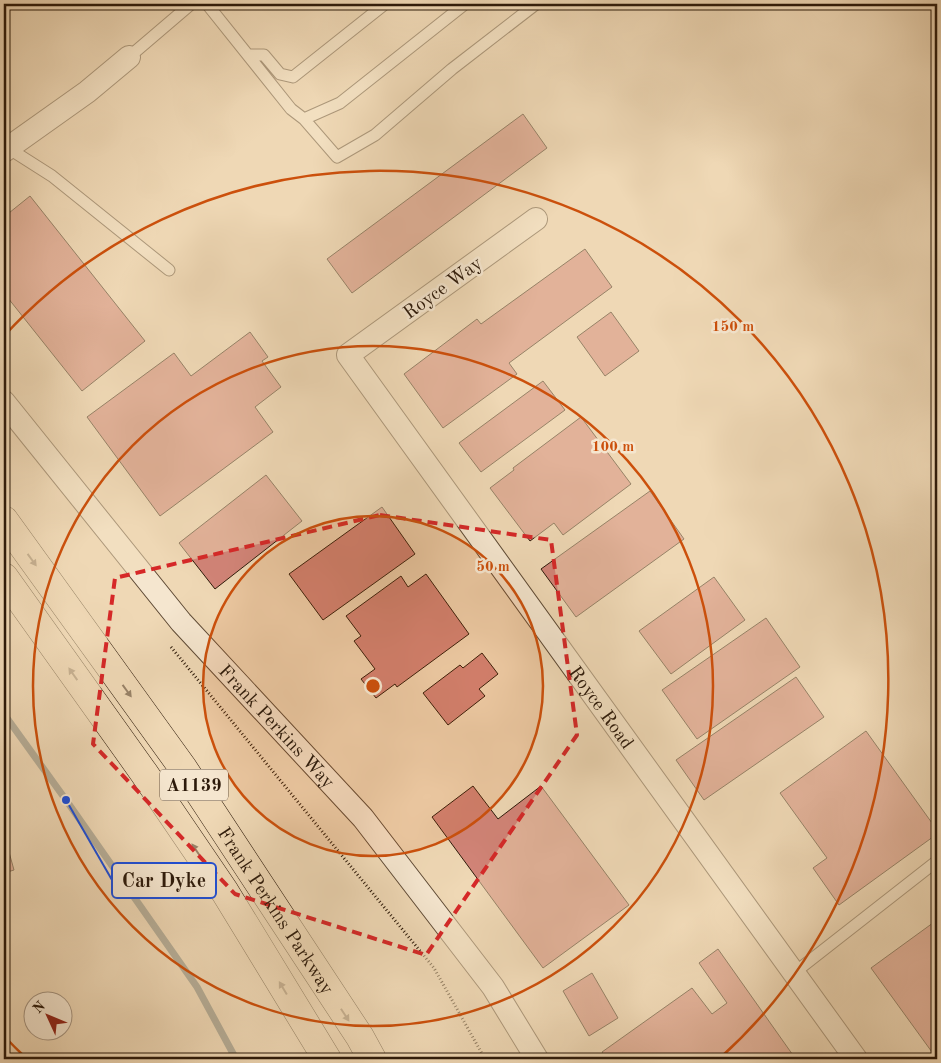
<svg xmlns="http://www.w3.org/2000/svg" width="941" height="1063" font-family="'Old Standard TT',serif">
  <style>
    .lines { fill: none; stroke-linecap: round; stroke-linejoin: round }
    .stream { stroke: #717873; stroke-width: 7 }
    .building { fill: #d28478; stroke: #2d1a0a }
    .service-casing { stroke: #5e4a35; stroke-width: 13 }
    .minor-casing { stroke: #5e4a35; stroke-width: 24 }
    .trunk-casing { stroke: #2d1a0a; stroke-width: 29 }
    .path { stroke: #2d1a0a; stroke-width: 3; stroke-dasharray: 1 2.5; stroke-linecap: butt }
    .service { stroke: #f5e6cf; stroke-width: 11 }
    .minor { stroke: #f5e6cf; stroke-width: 22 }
    .trunk { stroke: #efd8b5; stroke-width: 28 }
    .oneway { fill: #988268 }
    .marked { fill: none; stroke: #d62828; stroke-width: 4; stroke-dasharray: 10 6; stroke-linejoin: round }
    .ring { fill: none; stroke: #cc500c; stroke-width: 2.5 }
    .labels { text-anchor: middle; stroke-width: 5; stroke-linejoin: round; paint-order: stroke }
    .shield { fill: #f5e6cf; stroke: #695745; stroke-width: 1 }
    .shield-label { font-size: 18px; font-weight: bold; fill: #2d1a0a }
    .street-label { font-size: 19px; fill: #2d1a0a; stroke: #f5e6cf }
    .centre { fill: #cc500c; stroke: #f5e6cf; stroke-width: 2.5 }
    .ring-label { font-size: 15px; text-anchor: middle; font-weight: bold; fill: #cc500c; stroke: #f5e6cf; stroke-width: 5; stroke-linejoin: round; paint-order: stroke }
    .leader { fill: none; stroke: #1d4ed8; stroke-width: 2 }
    .callout-dot { fill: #1d4ed8; stroke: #f5e6cf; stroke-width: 2 }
    .callout { fill: #f5e6cf; stroke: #1d4ed8; stroke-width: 2 }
    .callout-label { font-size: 20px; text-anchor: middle; font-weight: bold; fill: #2d1a0a }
  </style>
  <rect width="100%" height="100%" fill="#efd8b5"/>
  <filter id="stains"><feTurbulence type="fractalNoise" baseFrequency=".004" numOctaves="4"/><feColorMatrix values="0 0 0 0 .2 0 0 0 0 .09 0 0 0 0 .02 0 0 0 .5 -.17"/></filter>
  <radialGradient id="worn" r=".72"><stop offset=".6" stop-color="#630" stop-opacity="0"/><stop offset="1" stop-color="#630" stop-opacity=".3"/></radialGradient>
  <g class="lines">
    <!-- stream -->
    <path class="stream" d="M 4,714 L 66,800 L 197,987 L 236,1059"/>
  </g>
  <!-- building -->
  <path class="building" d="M 523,114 L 547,148 L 352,293 L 327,259 Z
    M 30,196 L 145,341 L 82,391 L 4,293 L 4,217 Z
    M 585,249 L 612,287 L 509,363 L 517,374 L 443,428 L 404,374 L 477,319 L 481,324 Z
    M 611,312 L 639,351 L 605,376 L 577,337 Z
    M 250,332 L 268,357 L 262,361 L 281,387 L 255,407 L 273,432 L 160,516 L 87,417 L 174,353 L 191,376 Z
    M 543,381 L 565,410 L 481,472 L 459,443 Z
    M 581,417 L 631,484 L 563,535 L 554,523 L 530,541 L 490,488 L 514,470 L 513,468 Z
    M 266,475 L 302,521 L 215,589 L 179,543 Z
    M 650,491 L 684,539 L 576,617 L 541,569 Z
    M 382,507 L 415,554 L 323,620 L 289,574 Z
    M 426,574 L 469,634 L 397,687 L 395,684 L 376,698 L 361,679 L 375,669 L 354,641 L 361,636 L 346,616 L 401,576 L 408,587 Z
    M 714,577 L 745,620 L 671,674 L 639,631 Z
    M 766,618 L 800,667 L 697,739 L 662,690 Z
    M 482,653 L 498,674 L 479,689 L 485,696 L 448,725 L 423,693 L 460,665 L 463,668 Z
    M 796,677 L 824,717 L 704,800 L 676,760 Z
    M 866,731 L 937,830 L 937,834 L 839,905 L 813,868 L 827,858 L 780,793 Z
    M 473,786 L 498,819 L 541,786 L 629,905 L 543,968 L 432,817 Z
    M 7,845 L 14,870 L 4,873 L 4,846 Z
    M 937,920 L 937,1059 L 871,968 Z
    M 718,949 L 795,1058 L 793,1059 L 607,1059 L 602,1052 L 692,988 L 712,1014 L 727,1003 L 699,963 Z
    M 592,973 L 618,1018 L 589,1036 L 563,991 Z"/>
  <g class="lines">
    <defs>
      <path id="service" d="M 207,4 L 291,109 L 304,119 L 340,103 L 465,4
        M 248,55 L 264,55 L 280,74 L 293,77 L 385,4
        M 129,57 L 191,4
        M 304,119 L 337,157 L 375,135 L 452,69 L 536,4
        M 8,148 L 52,176 L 169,270
        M 794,973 L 937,861"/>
      <g id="minor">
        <path d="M 4,151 L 87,92 L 129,57"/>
        <path id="s1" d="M 536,219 L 348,355 L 856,1059"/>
        <path id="s2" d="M 4,402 L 181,622 L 363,818 L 493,987 L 537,1059"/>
      </g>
      <g id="trunk">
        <path id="s3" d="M 4,520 L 183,768 L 360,1037 L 372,1059"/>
        <path d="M 4,577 L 144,773 L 225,892 L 327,1059"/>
      </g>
    </defs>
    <!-- service casing -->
    <use href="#service" class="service-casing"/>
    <!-- minor casing -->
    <use href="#minor" class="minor-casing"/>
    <!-- trunk casing -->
    <use href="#trunk" class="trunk-casing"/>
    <!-- path -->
    <path class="path" d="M 171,647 L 434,968 L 485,1059"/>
    <!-- service -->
    <use href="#service" class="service"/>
    <!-- minor -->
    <use href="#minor" class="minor"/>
    <!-- trunk -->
    <use href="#trunk" class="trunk"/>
  </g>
  <!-- one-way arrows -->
  <defs><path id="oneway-solid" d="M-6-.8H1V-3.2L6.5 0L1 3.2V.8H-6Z" transform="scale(1.25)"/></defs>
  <g class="oneway">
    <use href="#oneway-solid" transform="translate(32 560) rotate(54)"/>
    <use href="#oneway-solid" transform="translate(73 674) rotate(-125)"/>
    <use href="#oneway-solid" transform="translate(127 691) rotate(54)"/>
    <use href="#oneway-solid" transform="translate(196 850) rotate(-124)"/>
    <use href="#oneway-solid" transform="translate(283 988) rotate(-121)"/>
    <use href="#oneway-solid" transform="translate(345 1015) rotate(57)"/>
  </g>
  <!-- marked area -->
  <path d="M0 0H941V1063H0ZM 380,515 L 551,540 L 577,735 L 426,955 L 235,894 L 93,744 L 115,578 Z" fill="#efd8b5" fill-opacity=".55" fill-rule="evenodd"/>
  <path class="marked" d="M 380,515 L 551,540 L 577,735 L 426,955 L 235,894 L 93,744 L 115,578 Z"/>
  <!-- distance rings -->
  <circle cx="373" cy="686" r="170" fill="#cc500c" fill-opacity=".12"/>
  <g class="ring">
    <circle cx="373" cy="686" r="170"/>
    <circle cx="373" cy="686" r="340"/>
    <path d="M26 1058A509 509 0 0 1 4 1036M4 336A509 509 0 1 1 720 1058"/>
  </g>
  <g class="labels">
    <!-- shield labels -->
    <rect class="shield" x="160" y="769.5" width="68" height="31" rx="4"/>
    <g class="shield-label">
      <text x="194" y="791">A1139</text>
    </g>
    <!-- street labels -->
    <g class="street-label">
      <text transform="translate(442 287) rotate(-36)" y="7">Royce Way</text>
      <text dy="7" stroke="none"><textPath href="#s1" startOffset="666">Royce Road</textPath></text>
      <text dy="7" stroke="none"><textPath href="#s2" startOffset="424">Frank Perkins Way</textPath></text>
      <text dy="7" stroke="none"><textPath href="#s3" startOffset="476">Frank Perkins Parkway</textPath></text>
    </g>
  </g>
  <circle cx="373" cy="686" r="8" class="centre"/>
  <g class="ring-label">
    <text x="733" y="331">150 m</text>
    <text x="613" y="451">100 m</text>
    <text x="493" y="571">50 m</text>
  </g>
  <!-- callouts -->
  <path class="leader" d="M66 800L112 880"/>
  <circle class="callout-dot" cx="66" cy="800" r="5"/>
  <rect class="callout" x="112" y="863" width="104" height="35" rx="5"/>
  <g class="callout-label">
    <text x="164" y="887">Car Dyke</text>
  </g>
  <!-- margin -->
  <rect width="941" height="1063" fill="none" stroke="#efd8b5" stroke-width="20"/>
  <rect x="5" y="5" width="931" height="1053" fill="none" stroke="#2d1a0a" stroke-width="2.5"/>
  <rect x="10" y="10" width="921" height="1043" fill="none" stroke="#2d1a0a"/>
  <!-- north arrow -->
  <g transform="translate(48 1016) rotate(314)"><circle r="24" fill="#f5e6cf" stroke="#a59480"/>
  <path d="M0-4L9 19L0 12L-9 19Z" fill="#8f2418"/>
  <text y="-8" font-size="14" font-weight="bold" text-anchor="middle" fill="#2d1a0a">N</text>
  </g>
  <rect width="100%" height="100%" filter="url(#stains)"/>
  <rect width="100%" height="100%" fill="url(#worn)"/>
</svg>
